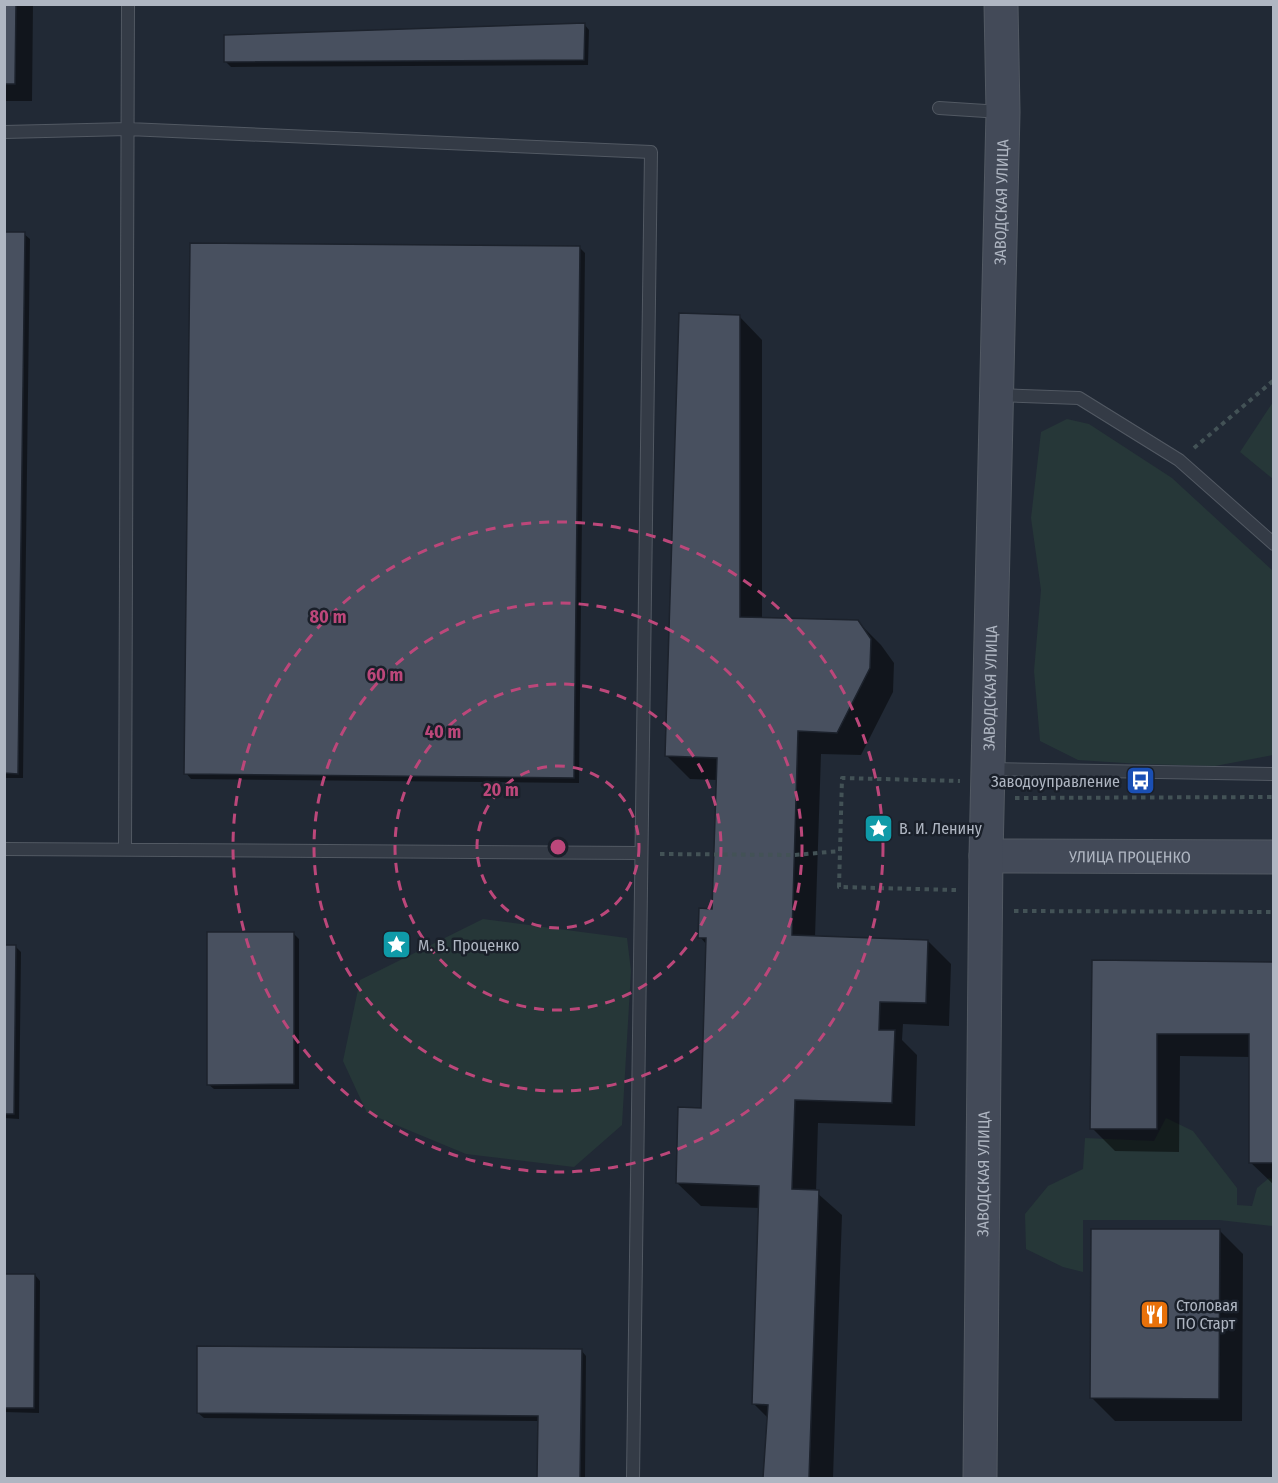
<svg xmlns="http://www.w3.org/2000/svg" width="1278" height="1483" font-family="'Fira Sans Condensed',sans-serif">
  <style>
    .green { fill: #263738 }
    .shadow { fill: #0007 }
    .building { fill: #48505f; stroke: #1c222c; stroke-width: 1.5 }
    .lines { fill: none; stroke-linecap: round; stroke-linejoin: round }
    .lane-casing { stroke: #525963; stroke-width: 14 }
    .secondary-casing { stroke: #525963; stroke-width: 35 }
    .path { stroke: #435256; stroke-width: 4; stroke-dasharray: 4.5 4.5; stroke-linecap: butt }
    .lane { stroke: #343b46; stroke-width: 12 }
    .secondary { stroke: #434a58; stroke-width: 33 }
    .ring { fill: none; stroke: #bc477a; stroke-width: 3; stroke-dasharray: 10 8 }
    .labels { text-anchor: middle; stroke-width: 5; stroke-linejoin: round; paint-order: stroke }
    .street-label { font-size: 16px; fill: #afb6c2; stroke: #1a202a }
    .poi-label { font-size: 16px; fill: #afb6c2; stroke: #1a202a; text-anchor: start }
    .centre { fill: #bc477a; stroke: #1a202a; stroke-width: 3 }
    .ring-label { font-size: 18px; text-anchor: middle; font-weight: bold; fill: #bc477a; stroke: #1a202a; stroke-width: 5; stroke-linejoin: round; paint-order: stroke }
  </style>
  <rect width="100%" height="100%" fill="#212935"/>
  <!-- green -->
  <path class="green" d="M 1273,402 L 1273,479 L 1240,452 Z
    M 1067,419 L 1089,424 L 1172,478 L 1273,571 L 1273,755 L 1215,766 L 1140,764 L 1078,760 L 1040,741 L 1034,671 L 1041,590 L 1031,518 L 1041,432 Z
    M 483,919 L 627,938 L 631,971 L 622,1125 L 574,1167 L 466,1154 L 367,1113 L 343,1061 L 360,980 Z
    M 1166,1118 L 1193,1131 L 1237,1188 L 1237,1205 L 1252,1206 L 1257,1188 L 1269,1178 L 1273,1179 L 1273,1226 L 1219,1220 L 1083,1220 L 1083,1272 L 1063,1267 L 1026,1249 L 1025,1214 L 1048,1186 L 1083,1169 L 1085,1138 L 1154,1141 Z"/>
  <!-- shadow -->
  <path class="shadow" d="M 4,4 L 33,4 L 32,101 L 4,101 Z
    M 584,24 L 589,30 L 588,65 L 231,67 L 225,61 Z
    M 4,233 L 24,234 L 30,239 L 23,778 L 4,778 Z
    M 580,248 L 585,253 L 579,783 L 191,779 L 186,773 Z
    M 739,316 L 762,340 L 762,619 L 858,622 L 881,645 L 894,663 L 893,692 L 861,755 L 821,754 L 815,937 L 928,941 L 951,964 L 949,1026 L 903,1024 L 902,1040 L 917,1055 L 915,1126 L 818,1123 L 816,1192 L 842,1215 L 833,1478 L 765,1478 L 769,1419 L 754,1404 L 760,1208 L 701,1206 L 677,1183 L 702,1109 L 707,945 L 700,937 L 713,910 L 717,780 L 690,779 L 667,756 Z
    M 293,933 L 299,939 L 299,1089 L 214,1089 L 208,1084 Z
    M 4,946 L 15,946 L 21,952 L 19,1119 L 4,1118 Z
    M 1093,962 L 1274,963 L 1274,1185 L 1250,1162 L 1251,1057 L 1180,1056 L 1179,1152 L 1115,1151 L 1092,1128 Z
    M 1220,1231 L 1243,1254 L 1242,1421 L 1115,1421 L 1091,1397 Z
    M 4,1275 L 35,1275 L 40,1281 L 39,1413 L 4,1412 Z
    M 581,1350 L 586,1356 L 585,1478 L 539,1478 L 539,1421 L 204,1418 L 198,1413 Z"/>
  <!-- building -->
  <path class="building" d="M 4,4 L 16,4 L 15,84 L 4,84 Z
    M 585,23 L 584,60 L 224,62 L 224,35 Z
    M 4,232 L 25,232 L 18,774 L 4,773 Z
    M 190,243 L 580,246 L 574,778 L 184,774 Z
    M 679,313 L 740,315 L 740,617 L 858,620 L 871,639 L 870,668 L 837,733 L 798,731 L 792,935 L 928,940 L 926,1003 L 880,1002 L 879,1030 L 895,1030 L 892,1103 L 795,1100 L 792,1189 L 819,1190 L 809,1478 L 763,1478 L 768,1405 L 752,1404 L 759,1186 L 676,1183 L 678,1107 L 701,1108 L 706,938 L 698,938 L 699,908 L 712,909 L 717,758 L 665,756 Z
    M 207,932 L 294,932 L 294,1084 L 207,1085 Z
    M 4,945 L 16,945 L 14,1114 L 4,1114 Z
    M 1092,960 L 1274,962 L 1274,1163 L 1249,1163 L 1249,1034 L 1157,1034 L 1157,1129 L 1090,1129 Z
    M 1091,1229 L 1220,1229 L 1219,1399 L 1090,1398 Z
    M 4,1274 L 35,1274 L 34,1408 L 4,1408 Z
    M 197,1346 L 582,1349 L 580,1478 L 537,1478 L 538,1416 L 197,1413 Z"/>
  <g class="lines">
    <defs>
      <path id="lane" d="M 939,108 L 1001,112
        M 4,132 L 128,129 L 651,152 L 633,1478
        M 997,395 L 1079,398 L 1179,460 L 1274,544
        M 990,769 L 1274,774
        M 4,849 L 641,853
        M 125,849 L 128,4"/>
      <g id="secondary">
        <path id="s1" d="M 986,856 L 1274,857"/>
        <path id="s2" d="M 980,1478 L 986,856 L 1003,112 L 1001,4"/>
      </g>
    </defs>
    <!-- lane casing -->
    <use href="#lane" class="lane-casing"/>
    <!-- secondary casing -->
    <use href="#secondary" class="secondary-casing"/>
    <!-- path -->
    <path class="path" d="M 1194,448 L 1274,380
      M 1015,798 L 1274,797
      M 660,854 L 795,855 L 840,851
      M 956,890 L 839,887 L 842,778 L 960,781
      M 1014,911 L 1274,912"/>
    <!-- lane -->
    <use href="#lane" class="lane"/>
    <!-- secondary -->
    <use href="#secondary" class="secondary"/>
  </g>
  <!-- distance rings -->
  <g class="ring">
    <circle cx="558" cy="847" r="81"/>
    <circle cx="558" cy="847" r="163"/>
    <circle cx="558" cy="847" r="244"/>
    <circle cx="558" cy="847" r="325"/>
  </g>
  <!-- icons -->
  <defs>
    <symbol id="bus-square" viewBox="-11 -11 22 22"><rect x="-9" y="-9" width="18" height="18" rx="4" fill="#1a4fb4" stroke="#1a202a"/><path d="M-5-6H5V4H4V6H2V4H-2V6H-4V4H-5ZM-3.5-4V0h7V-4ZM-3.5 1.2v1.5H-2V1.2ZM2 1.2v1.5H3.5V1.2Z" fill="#fff"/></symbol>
    <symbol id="sight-square" viewBox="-11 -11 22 22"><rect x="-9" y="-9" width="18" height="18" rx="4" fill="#0f9aa8" stroke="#1a202a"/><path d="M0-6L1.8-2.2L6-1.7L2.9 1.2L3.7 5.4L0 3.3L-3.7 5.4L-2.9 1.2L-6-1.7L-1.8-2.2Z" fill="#fff"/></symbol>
    <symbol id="restaurant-square" viewBox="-11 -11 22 22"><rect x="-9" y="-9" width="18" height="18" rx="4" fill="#e8710a" stroke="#1a202a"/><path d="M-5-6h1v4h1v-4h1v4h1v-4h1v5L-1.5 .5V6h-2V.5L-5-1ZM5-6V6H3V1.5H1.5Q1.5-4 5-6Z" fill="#fff"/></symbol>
  </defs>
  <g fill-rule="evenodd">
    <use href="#bus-square" x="1124" y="764" width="33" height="33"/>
    <use href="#sight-square" x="862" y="812" width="33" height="33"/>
    <use href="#sight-square" x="380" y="928" width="33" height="33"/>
    <use href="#restaurant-square" x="1138" y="1298" width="33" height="33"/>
  </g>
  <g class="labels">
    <!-- street labels -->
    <g class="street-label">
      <text dy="6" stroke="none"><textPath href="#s2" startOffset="1276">ЗАВОДСКАЯ УЛИЦА</textPath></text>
      <text dy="6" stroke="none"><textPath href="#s2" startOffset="790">ЗАВОДСКАЯ УЛИЦА</textPath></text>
      <text dy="6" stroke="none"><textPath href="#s1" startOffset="144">УЛИЦА ПРОЦЕНКО</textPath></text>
      <text dy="6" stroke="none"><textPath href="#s2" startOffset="304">ЗАВОДСКАЯ УЛИЦА</textPath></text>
    </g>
    <!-- poi labels -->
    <g class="poi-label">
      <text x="1120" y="787" text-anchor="end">Заводоуправление</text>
      <text x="899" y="834">В. И. Ленину</text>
      <text x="418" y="951">М. В. Проценко</text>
      <text x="1176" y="1311">Столовая<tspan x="1176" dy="18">ПО Старт</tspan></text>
    </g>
  </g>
  <circle cx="558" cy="847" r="9" class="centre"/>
  <g class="ring-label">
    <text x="328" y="623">80 m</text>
    <text x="385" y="681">60 m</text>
    <text x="443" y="738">40 m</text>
    <text x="501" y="796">20 m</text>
  </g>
  <!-- border -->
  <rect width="1278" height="1483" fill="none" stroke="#afb6c2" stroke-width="12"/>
</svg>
